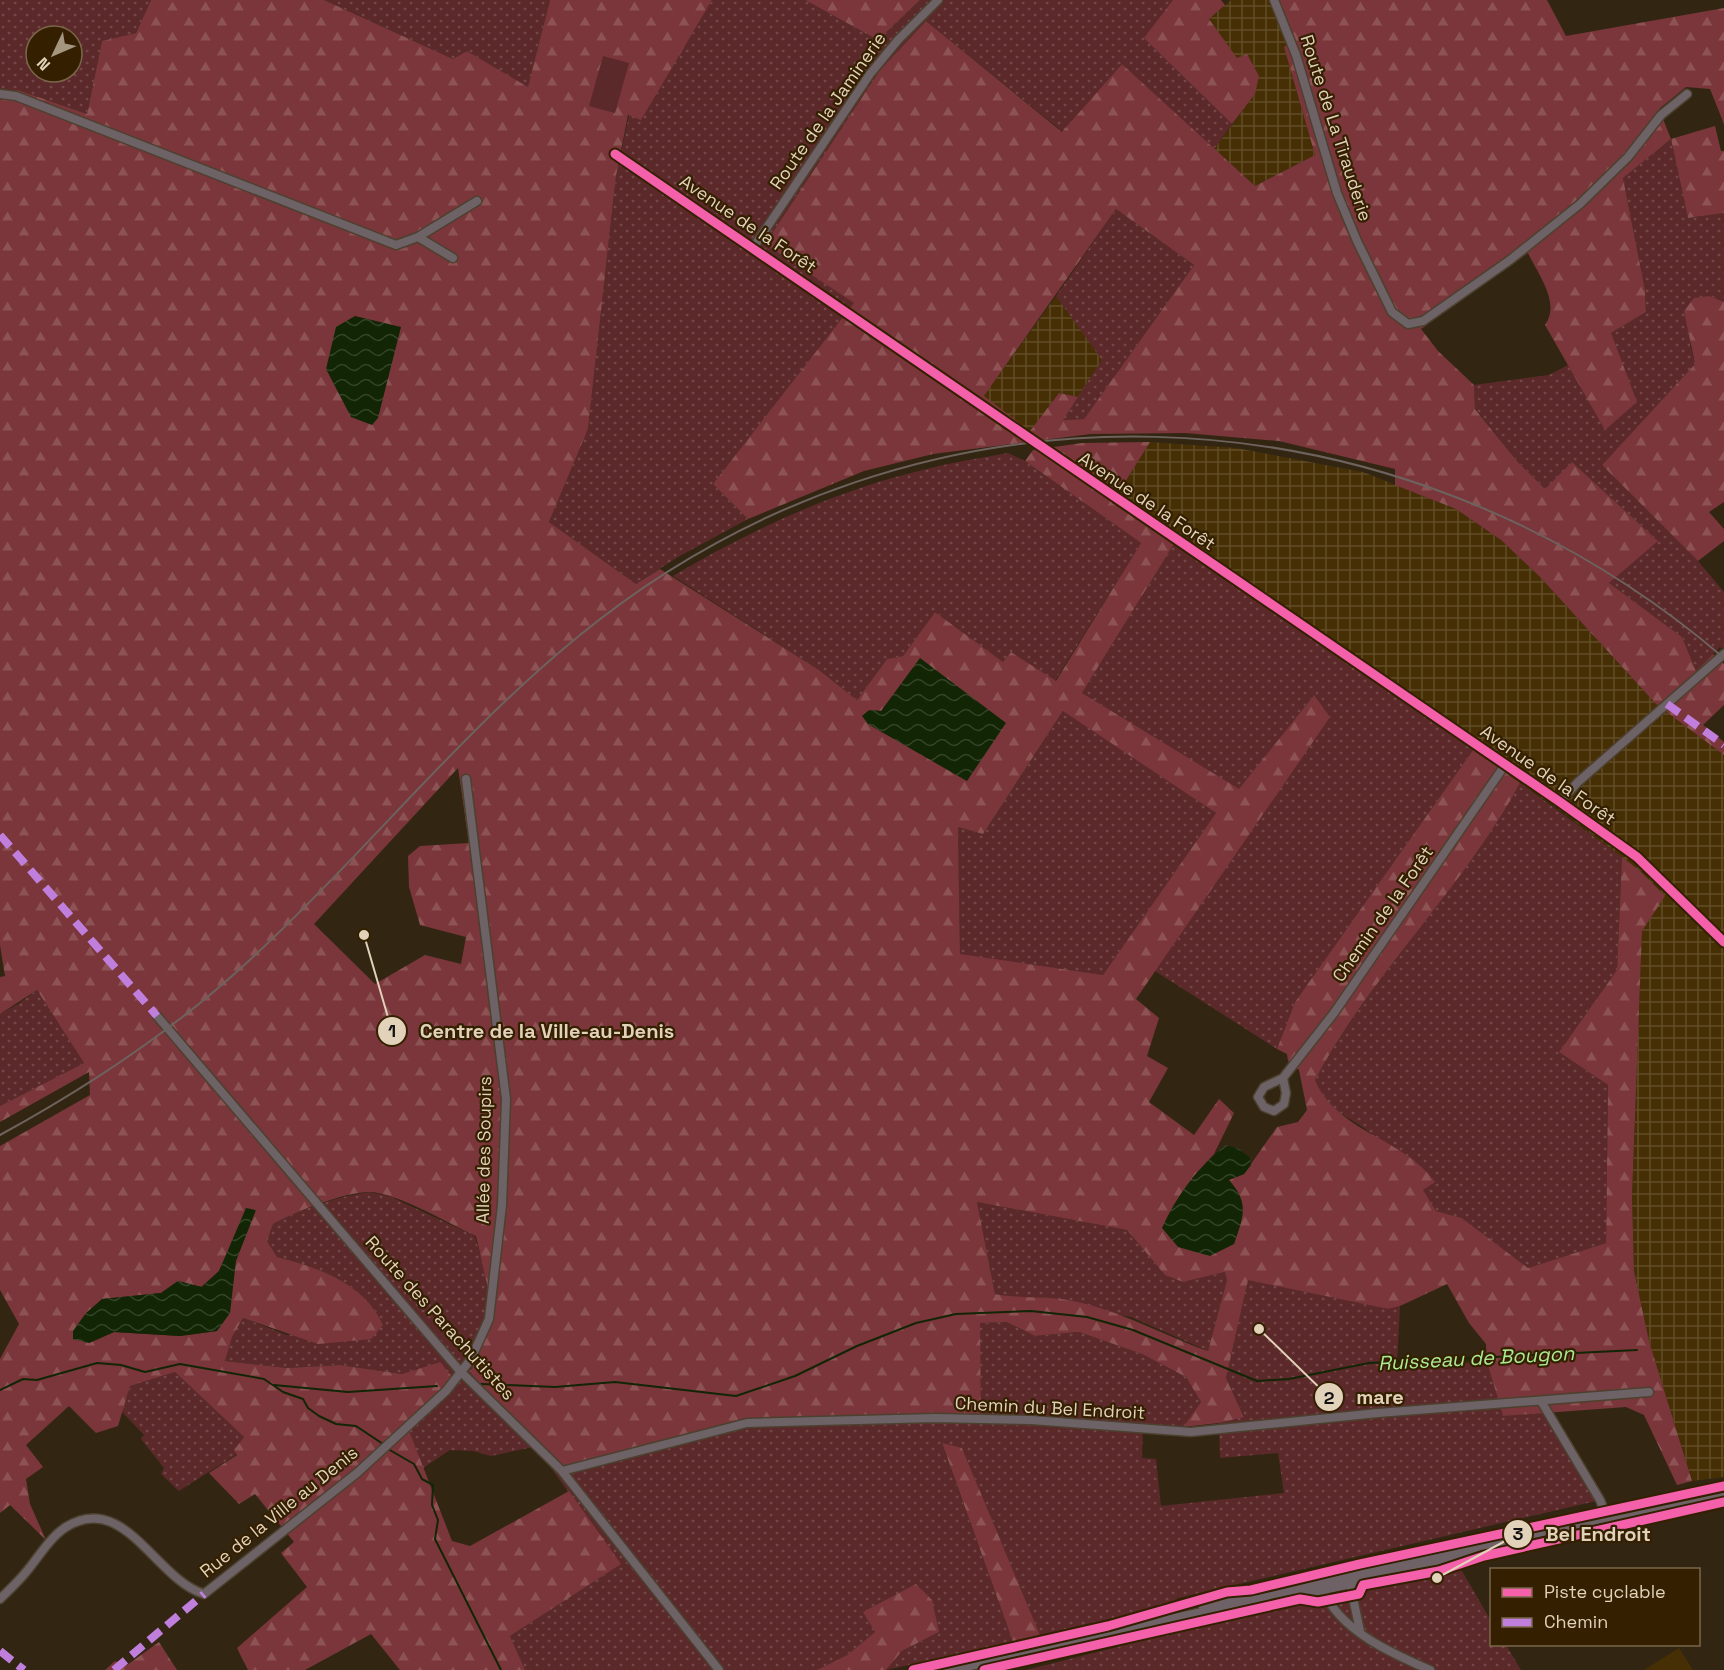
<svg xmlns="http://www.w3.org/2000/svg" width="1724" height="1670" font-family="'Space Grotesk',sans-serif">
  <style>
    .built { fill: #462f05 }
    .industrial { fill: url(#industrial-grid) }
    .green { fill: url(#green-dots); fill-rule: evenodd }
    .forest { fill: url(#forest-firs); fill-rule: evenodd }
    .pitch { fill: #5c292b }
    .water { fill: url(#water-waves) }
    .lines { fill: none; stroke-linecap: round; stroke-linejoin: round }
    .stream { stroke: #122505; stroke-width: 2 }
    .minor-casing { stroke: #4c412f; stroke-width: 11 }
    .secondary-casing { stroke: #4c412f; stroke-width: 15 }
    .minor { stroke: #6d6266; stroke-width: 8 }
    .secondary { stroke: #6f6266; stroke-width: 12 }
    .rail { stroke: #6d625d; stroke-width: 2 }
    .quiet { stroke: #c07fdc; stroke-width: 8; stroke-dasharray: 15 8; stroke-linecap: butt }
    .cycleway-casing { stroke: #342000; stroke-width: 13 }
    .cycleway { stroke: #f560ab; stroke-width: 9 }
    .labels { text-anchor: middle; stroke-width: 4.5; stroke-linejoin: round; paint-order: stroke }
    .street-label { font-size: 18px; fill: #e2d2ba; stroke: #342000 }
    .water-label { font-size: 20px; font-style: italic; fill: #aceb91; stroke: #342000 }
    .leader { fill: none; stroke: #e2d2ba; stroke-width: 2 }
    .callout-dot { fill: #e2d2ba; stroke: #342000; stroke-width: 2 }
    .mark-label { font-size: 18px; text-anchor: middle; font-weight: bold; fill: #111 }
    .callout-label { font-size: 20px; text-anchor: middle; font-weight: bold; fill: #e2d2ba; stroke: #342000; stroke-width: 4.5; stroke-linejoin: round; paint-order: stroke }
  </style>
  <defs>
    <pattern id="industrial-grid" width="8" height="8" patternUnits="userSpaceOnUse" patternTransform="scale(1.5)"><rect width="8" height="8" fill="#462f05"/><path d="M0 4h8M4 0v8" fill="none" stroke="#604c27"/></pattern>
    <pattern id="green-dots" width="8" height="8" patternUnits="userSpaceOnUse" patternTransform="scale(1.5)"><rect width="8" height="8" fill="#5c292b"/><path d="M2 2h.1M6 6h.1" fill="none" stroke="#734748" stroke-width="1.8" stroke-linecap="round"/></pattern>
    <pattern id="forest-firs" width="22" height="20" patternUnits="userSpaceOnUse" patternTransform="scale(1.5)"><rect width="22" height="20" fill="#7a363a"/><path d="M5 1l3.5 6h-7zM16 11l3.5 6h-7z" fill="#8d5254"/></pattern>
    <pattern id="water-waves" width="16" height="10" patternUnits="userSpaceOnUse" patternTransform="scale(1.5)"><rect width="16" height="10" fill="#122505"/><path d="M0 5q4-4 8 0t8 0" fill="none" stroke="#344427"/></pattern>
  </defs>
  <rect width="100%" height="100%" fill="#322612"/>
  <!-- built -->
  <path class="built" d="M 1679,1648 L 1693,1670 L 1644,1670 Z"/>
  <!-- industrial -->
  <path class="industrial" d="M 1231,0 L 1279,0 L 1295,39 L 1284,47 L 1315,155 L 1255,186 L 1214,149 L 1255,94 L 1247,54 L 1237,59 L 1209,19 Z
    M 1056,296 L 1103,360 L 1078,397 L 1059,393 L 1030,431 L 983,397 Z
    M 1150,442 L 1236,448 L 1363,472 L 1456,509 L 1501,540 L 1540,577 L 1656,704 L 1724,755 L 1724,1477 L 1692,1481 L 1649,1341 L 1634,1271 L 1632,1196 L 1642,931 L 1664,896 L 1639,870 L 1562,812 L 1112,503 Z"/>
  <!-- green -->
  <path class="green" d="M 0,0 L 151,0 L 136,33 L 102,41 L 87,114 L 18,90 L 0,95 ZM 36,36 L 72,36 L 72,72 L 36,72 Z
    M 324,0 L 550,0 L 528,88 L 467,51 L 453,59 Z
    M 712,0 L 805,0 L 878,40 L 920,0 L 1173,0 L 1145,38 L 1232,124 L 1214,149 L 1122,64 L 1063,132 L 926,21 L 880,70 L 765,244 L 855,303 L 713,484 L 748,519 L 678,557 L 636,584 L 549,522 L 588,429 L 616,176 L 629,115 L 641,119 Z
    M 1671,139 L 1688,218 L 1724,213 L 1724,302 L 1710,296 L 1690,344 L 1695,364 L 1602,465 L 1698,561 L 1724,592 L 1724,650 L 1720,647 L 1696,671 L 1682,637 L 1609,583 L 1657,540 L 1572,462 L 1546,490 L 1517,461 L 1475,408 L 1474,385 L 1549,375 L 1568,365 L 1605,429 L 1611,333 L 1646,312 L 1645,290 L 1623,178 Z
    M 1116,209 L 1194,265 L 1084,419 L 1062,420 L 1102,360 L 1056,296 Z
    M 1008,453 L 1025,461 L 1141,543 L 1055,681 L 1011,652 L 1004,663 L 935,612 L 903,656 L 887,659 L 857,700 L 819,670 L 673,576 C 752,529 837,490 927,469 C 953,462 981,458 1008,453 Z
    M 1174,544 L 1473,750 L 1295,1002 L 1277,1049 L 1155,971 L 1329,716 L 1313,696 L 1239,790 L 1082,693 Z
    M 1064,710 L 1216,813 L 1103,975 L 960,955 L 958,827 L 983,834 Z
    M 1520,783 L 1622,857 L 1617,970 L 1559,1052 L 1608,1085 L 1606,1243 L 1528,1268 L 1462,1218 L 1436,1211 C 1420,1184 1398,1157 1374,1136 C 1349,1114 1330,1116 1315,1080 C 1372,974 1462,889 1520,783 Z
    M 37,990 L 84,1063 L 0,1106 L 0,1014 L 18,1004 Z
    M 369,1192 L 389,1196 L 475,1236 L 533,1447 L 491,1456 L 473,1451 L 450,1450 L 423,1468 L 406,1423 L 440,1362 L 402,1374 L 340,1365 L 287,1368 L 225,1361 L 232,1337 L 243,1318 L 287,1335 L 383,1325 C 365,1284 319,1267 277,1257 L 267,1241 L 273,1224 C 302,1208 337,1197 369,1192 Z
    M 977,1202 L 1127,1230 L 1165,1275 L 1183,1282 L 1225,1272 L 1227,1280 L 1208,1351 L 1131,1317 L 995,1294 Z
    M 1248,1279 L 1388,1309 L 1400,1306 L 1397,1365 L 1487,1362 L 1503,1416 L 1552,1411 L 1605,1499 L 1178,1598 L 1169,1605 L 1040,1635 L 962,1448 L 942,1444 L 1013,1642 L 886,1670 L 902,1651 L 939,1632 L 864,1612 L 875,1632 L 847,1655 L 817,1670 L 525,1670 L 510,1636 L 620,1564 L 552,1469 L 748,1419 L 981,1415 L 979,1323 L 1005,1322 L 1035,1336 L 1079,1332 L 1142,1354 L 1186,1377 L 1201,1402 L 1183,1427 L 1143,1424 L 1142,1458 L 1156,1459 L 1161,1506 L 1284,1493 L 1278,1453 L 1220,1458 L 1219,1423 L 1244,1416 L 1226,1378 Z
    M 175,1372 L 244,1437 L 234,1450 L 237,1454 L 179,1491 L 161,1474 L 164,1468 L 141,1439 L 144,1435 L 122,1412 L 130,1386 Z
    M 1459,1566 L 1491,1621 L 1492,1644 L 1506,1645 L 1521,1670 L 1026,1670 L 1304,1600 L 1428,1577 Z"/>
  <!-- forest -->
  <path class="forest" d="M 151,0 L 324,0 L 453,59 L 467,51 L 528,87 L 550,0 L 712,0 L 641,120 L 628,115 L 616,176 L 588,429 L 549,522 L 636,584 L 660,569 L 819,670 L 857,700 L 887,659 L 903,656 L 935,612 L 1003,662 L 1011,652 L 1056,681 L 1141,543 L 1025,461 L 1033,450 L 1082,443 L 1150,442 L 1112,503 L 1174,544 L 1082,693 L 1239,789 L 1314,695 L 1330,717 L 1136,999 L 1159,1018 L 1147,1056 L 1168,1068 L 1149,1102 L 1194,1135 L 1219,1099 L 1234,1113 L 1214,1154 L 1192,1178 L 1234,1244 C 1243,1216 1250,1202 1228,1180 L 1244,1174 L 1277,1127 L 1298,1122 L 1307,1110 L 1299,1070 L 1288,1061 L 1287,1054 L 1277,1049 L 1295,1002 L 1473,750 L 1520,783 C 1463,889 1371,974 1315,1080 C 1338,1133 1404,1138 1435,1182 L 1423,1190 L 1436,1211 L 1462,1218 L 1528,1268 L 1606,1243 L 1608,1085 L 1559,1052 L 1617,970 L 1622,857 L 1639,870 L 1665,896 L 1642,931 L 1632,1196 L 1634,1271 L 1649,1341 L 1692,1481 L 1677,1485 L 1644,1415 L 1626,1407 L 1503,1416 L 1487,1362 L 1486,1344 L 1469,1323 L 1447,1284 L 1400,1306 L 1388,1309 L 1248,1280 L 1226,1378 L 1244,1417 L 1219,1423 L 1183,1427 L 1201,1402 L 1186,1377 L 1142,1354 L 1079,1332 L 1035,1336 L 1006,1322 L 980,1323 L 981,1415 L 748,1419 L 552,1469 L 471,1373 L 483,1334 L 490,1297 L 476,1236 C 449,1224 396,1192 369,1192 C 344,1192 295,1212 273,1224 L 267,1241 L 277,1257 C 319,1267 365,1284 383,1325 L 371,1339 L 318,1344 L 243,1318 L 232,1337 L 225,1361 L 287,1368 L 340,1365 L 402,1374 L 440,1362 L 453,1378 L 406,1423 L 452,1541 L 470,1546 L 569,1491 L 621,1564 L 510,1636 L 525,1670 L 400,1670 L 371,1634 L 305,1670 L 248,1670 L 237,1648 L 307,1587 L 281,1553 L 294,1542 L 255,1494 L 239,1504 L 209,1473 L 237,1455 L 234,1450 L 244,1437 L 175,1372 L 130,1386 L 118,1426 L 96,1433 L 69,1406 L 26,1445 L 43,1467 L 26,1479 L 30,1504 L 46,1540 L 10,1505 L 0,1513 L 0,1359 L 19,1324 L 0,1290 L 0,1146 L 90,1095 L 89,1072 L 0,1122 L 0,1106 L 84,1063 L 37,990 L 0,1014 L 0,977 L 5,976 L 0,945 L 0,95 L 18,90 L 87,114 L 102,41 L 136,33 ZM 869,710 L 881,711 L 967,781 L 868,724 ZM 1063,711 L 1216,813 L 1103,975 L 960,954 L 958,827 L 983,834 ZM 458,768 L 469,843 L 420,846 L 408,856 L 409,887 L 420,925 L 466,937 L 461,964 L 425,955 L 375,984 L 314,924 ZM 977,1202 L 1127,1230 L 1165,1275 L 1183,1282 L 1225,1272 L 1227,1280 L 1208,1351 C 1162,1335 1122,1311 1073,1301 C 1048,1296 1021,1299 995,1294 ZM 226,1256 L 217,1331 L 180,1336 L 114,1332 L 89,1343 L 102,1299 L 161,1293 L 178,1281 L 201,1287 L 219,1271 Z
    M 805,0 L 920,0 L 878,40 Z
    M 1173,0 L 1221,0 L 1225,5 L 1209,19 L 1237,58 L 1247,54 L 1259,76 L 1255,94 L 1232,124 L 1144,38 Z
    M 1279,0 L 1547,0 L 1566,36 L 1724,8 L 1724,124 L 1710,89 L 1686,87 L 1659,109 L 1671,139 L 1715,126 L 1721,151 L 1724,151 L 1724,213 L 1688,218 L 1671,139 L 1623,178 L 1645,290 L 1646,312 L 1611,333 L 1637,402 L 1605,430 L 1545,325 C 1561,303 1538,274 1528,253 L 1421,329 L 1438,351 L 1474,385 L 1475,409 L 1517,461 L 1545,489 L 1572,462 L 1658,541 L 1609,583 L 1682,637 L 1696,671 L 1713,654 L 1724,664 L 1724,705 L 1703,725 L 1724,742 L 1724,755 L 1656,704 L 1540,577 L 1501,540 L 1456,509 L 1395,485 L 1395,469 L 1279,441 L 1185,433 L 1091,434 L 933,454 L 864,471 L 748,519 L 713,484 L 854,303 L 765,244 L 880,70 L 926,21 L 1062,132 L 1122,64 L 1255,186 L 1315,155 L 1284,47 L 1294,39 ZM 1116,209 L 1194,265 L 1084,419 L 1063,420 L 1078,397 L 1059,393 L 1030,431 L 984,396 Z
    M 1710,296 L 1724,302 L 1724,502 L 1709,512 L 1724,529 L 1724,541 L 1698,561 L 1602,465 L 1695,364 L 1684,311 L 1694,298 Z
    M 942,1443 L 962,1448 L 1040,1635 L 1013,1642 Z
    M 916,1584 L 932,1600 L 939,1632 L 902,1651 L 886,1670 L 817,1670 L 847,1655 L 875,1632 L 863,1612 Z
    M 159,1642 L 177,1670 L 105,1670 L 115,1661 L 127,1665 Z"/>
  <!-- pitch -->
  <path class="pitch" d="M 603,56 L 629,63 L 615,113 L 589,106 Z"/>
  <!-- water -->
  <path class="water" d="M 355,316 L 401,327 L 378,418 L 372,425 L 351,417 L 326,369 L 336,327 Z
    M 920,658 L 1006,723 L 967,781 L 868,724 L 862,716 L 869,710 L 881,711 Z
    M 1226,1145 L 1239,1149 L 1250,1158 L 1251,1165 L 1244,1174 L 1229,1180 C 1249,1203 1244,1215 1234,1244 L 1210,1256 L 1178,1247 L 1162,1228 C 1176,1196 1198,1167 1226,1145 Z
    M 246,1208 L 256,1210 L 236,1261 L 230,1313 L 217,1331 L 180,1336 L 114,1332 L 89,1343 L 73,1339 L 73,1331 L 86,1313 L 102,1299 L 161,1293 L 178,1281 L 202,1287 L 219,1271 Z"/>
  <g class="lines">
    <!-- stream -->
    <path class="stream" d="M 481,1384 L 555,1387 L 615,1382 L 736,1396 L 795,1376 L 857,1346 L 916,1323 L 956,1314 L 1031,1311 L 1087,1317 L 1133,1330 L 1257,1381 L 1289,1379 L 1369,1363 L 1637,1350
      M 274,1385 L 348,1392 L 437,1386
      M 0,1390 L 23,1379 L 37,1380 L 97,1363 L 121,1365 L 145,1372 L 180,1364 L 264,1379 L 283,1392 L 303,1399 L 308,1408 L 319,1416 L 336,1424 L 356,1426 L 383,1444
      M 388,1449 L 414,1464 L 422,1479 L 433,1485 L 432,1505 L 438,1520 L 435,1539 L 501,1670"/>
    <defs>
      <path id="minor" d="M 1274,0 L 1296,55 L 1337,193 L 1357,241 L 1392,312 L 1408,324 L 1423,321 L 1510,260 L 1580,204 L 1628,157 L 1661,115 L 1687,94
        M 0,94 L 16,96 L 396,245 L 418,237 L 477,201
        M 615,154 L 1560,802 L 1637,857 L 1724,942
        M 418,237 L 453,258
        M 753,248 L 870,74 L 898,40 L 938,0
        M 1560,802 L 1578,782 L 1724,654
        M 157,1016 L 459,1370 L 562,1471 L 719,1670
        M 1283,1078 L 1286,1093 L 1284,1104 L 1274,1111 L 1264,1107 L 1258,1097 L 1264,1087 L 1283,1078 L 1334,1013 L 1505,765
        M 1541,1401 L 1600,1500 L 1608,1520
        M 562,1471 L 747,1423 L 935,1418 L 1031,1420 L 1191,1432 L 1378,1413 L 1649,1392
        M 1349,1579 L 1360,1631
        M 1326,1584 L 1323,1589 C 1338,1630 1393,1654 1430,1670
        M 0,1599 C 9,1590 18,1582 26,1572 C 38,1558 50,1537 66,1527 C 125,1491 155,1579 204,1594 L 357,1473 L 446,1391 L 471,1359 L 489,1319 L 502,1205 L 506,1099 L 466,779"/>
      <path id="secondary" d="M 1205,1607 L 1550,1528
        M 943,1670 C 1116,1631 1290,1597 1463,1557 C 1551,1537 1636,1510 1724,1494"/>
    </defs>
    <!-- minor casing -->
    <use href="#minor" class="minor-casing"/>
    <!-- secondary casing -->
    <use href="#secondary" class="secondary-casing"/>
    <!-- minor -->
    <use href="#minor" class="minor"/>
    <!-- secondary -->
    <use href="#secondary" class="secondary"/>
    <!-- rail -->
    <path class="rail" d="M 0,1135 C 86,1088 168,1034 241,968 C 358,862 457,735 580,635 C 919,358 1395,376 1724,658"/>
    <!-- quiet -->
    <path class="quiet" d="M 1667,704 L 1724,745
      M 0,835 L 157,1016
      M 0,1651 L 24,1670
      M 114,1670 L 204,1594"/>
    <defs>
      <path id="cycleway" d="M 615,154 L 1560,802 L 1637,857 L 1724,942
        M 913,1670 L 1108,1626 L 1227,1592 L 1251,1590 L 1360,1564 L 1724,1486
        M 984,1670 L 1300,1599 L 1318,1602 L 1359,1594 L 1363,1585 L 1439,1571 L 1484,1556 L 1724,1502"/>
    </defs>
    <!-- cycleway casing -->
    <use href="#cycleway" class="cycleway-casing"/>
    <!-- cycleway -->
    <use href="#cycleway" class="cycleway"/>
  </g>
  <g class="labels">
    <!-- street labels -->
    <g class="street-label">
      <text transform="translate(828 111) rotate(-55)" y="6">Route de la Jaminerie</text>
      <text transform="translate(1336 128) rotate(72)" y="6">Route de La Tirauderie</text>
      <text transform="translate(748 224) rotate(34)" y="6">Avenue de la Forêt</text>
      <text transform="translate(1147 501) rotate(34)" y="6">Avenue de la Forêt</text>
      <text transform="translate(1548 775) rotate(35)" y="6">Avenue de la Forêt</text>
      <text transform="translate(1383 914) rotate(-55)" y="6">Chemin de la Forêt</text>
      <text transform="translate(484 1150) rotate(-89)" y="6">Allée des Soupirs</text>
      <text transform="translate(440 1318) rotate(48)" y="6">Route des Parachutistes</text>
      <text transform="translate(1050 1408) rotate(3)" y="6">Chemin du Bel Endroit</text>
      <text transform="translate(279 1512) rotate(-39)" y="6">Rue de la Ville au Denis</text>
    </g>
    <!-- water labels -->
    <g class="water-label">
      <text transform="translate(1476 1358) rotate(-3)" y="7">Ruisseau de Bougon</text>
    </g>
  </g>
  <!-- callouts -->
  <path class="leader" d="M364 935L392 1031M1259 1329L1329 1397M1437 1578L1518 1534"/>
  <g class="callout-dot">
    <circle cx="364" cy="935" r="6"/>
    <circle cx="1259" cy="1329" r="6"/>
    <circle cx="1437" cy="1578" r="6"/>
    <circle cx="392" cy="1031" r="15"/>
    <circle cx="1329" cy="1397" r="15"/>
    <circle cx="1518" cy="1534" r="15"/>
  </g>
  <g class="mark-label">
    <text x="392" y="1037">1</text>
    <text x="1329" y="1404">2</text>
    <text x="1518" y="1540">3</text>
  </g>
  <g class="callout-label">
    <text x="547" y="1038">Centre de la Ville-au-Denis</text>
    <text x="1380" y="1404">mare</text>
    <text x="1598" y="1541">Bel Endroit</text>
  </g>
  <!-- legend -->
  <rect x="1490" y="1568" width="210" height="78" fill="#342000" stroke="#7a674a" stroke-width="1.5"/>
  <rect x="1502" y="1588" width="30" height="9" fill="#f560ab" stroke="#7a674a" stroke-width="1.5"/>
  <text x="1544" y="1598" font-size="18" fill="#e2d2ba">Piste cyclable</text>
  <rect x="1502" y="1618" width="30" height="9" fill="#c07fdc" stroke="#7a674a" stroke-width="1.5"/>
  <text x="1544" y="1628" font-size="18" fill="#e2d2ba">Chemin</text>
  <!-- north arrow -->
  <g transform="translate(54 54) rotate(226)"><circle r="28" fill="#342000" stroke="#7a674a" stroke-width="1.5"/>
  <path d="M0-4.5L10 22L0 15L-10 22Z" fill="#a4967f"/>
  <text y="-9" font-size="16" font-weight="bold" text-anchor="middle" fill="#e2d2ba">N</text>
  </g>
</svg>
